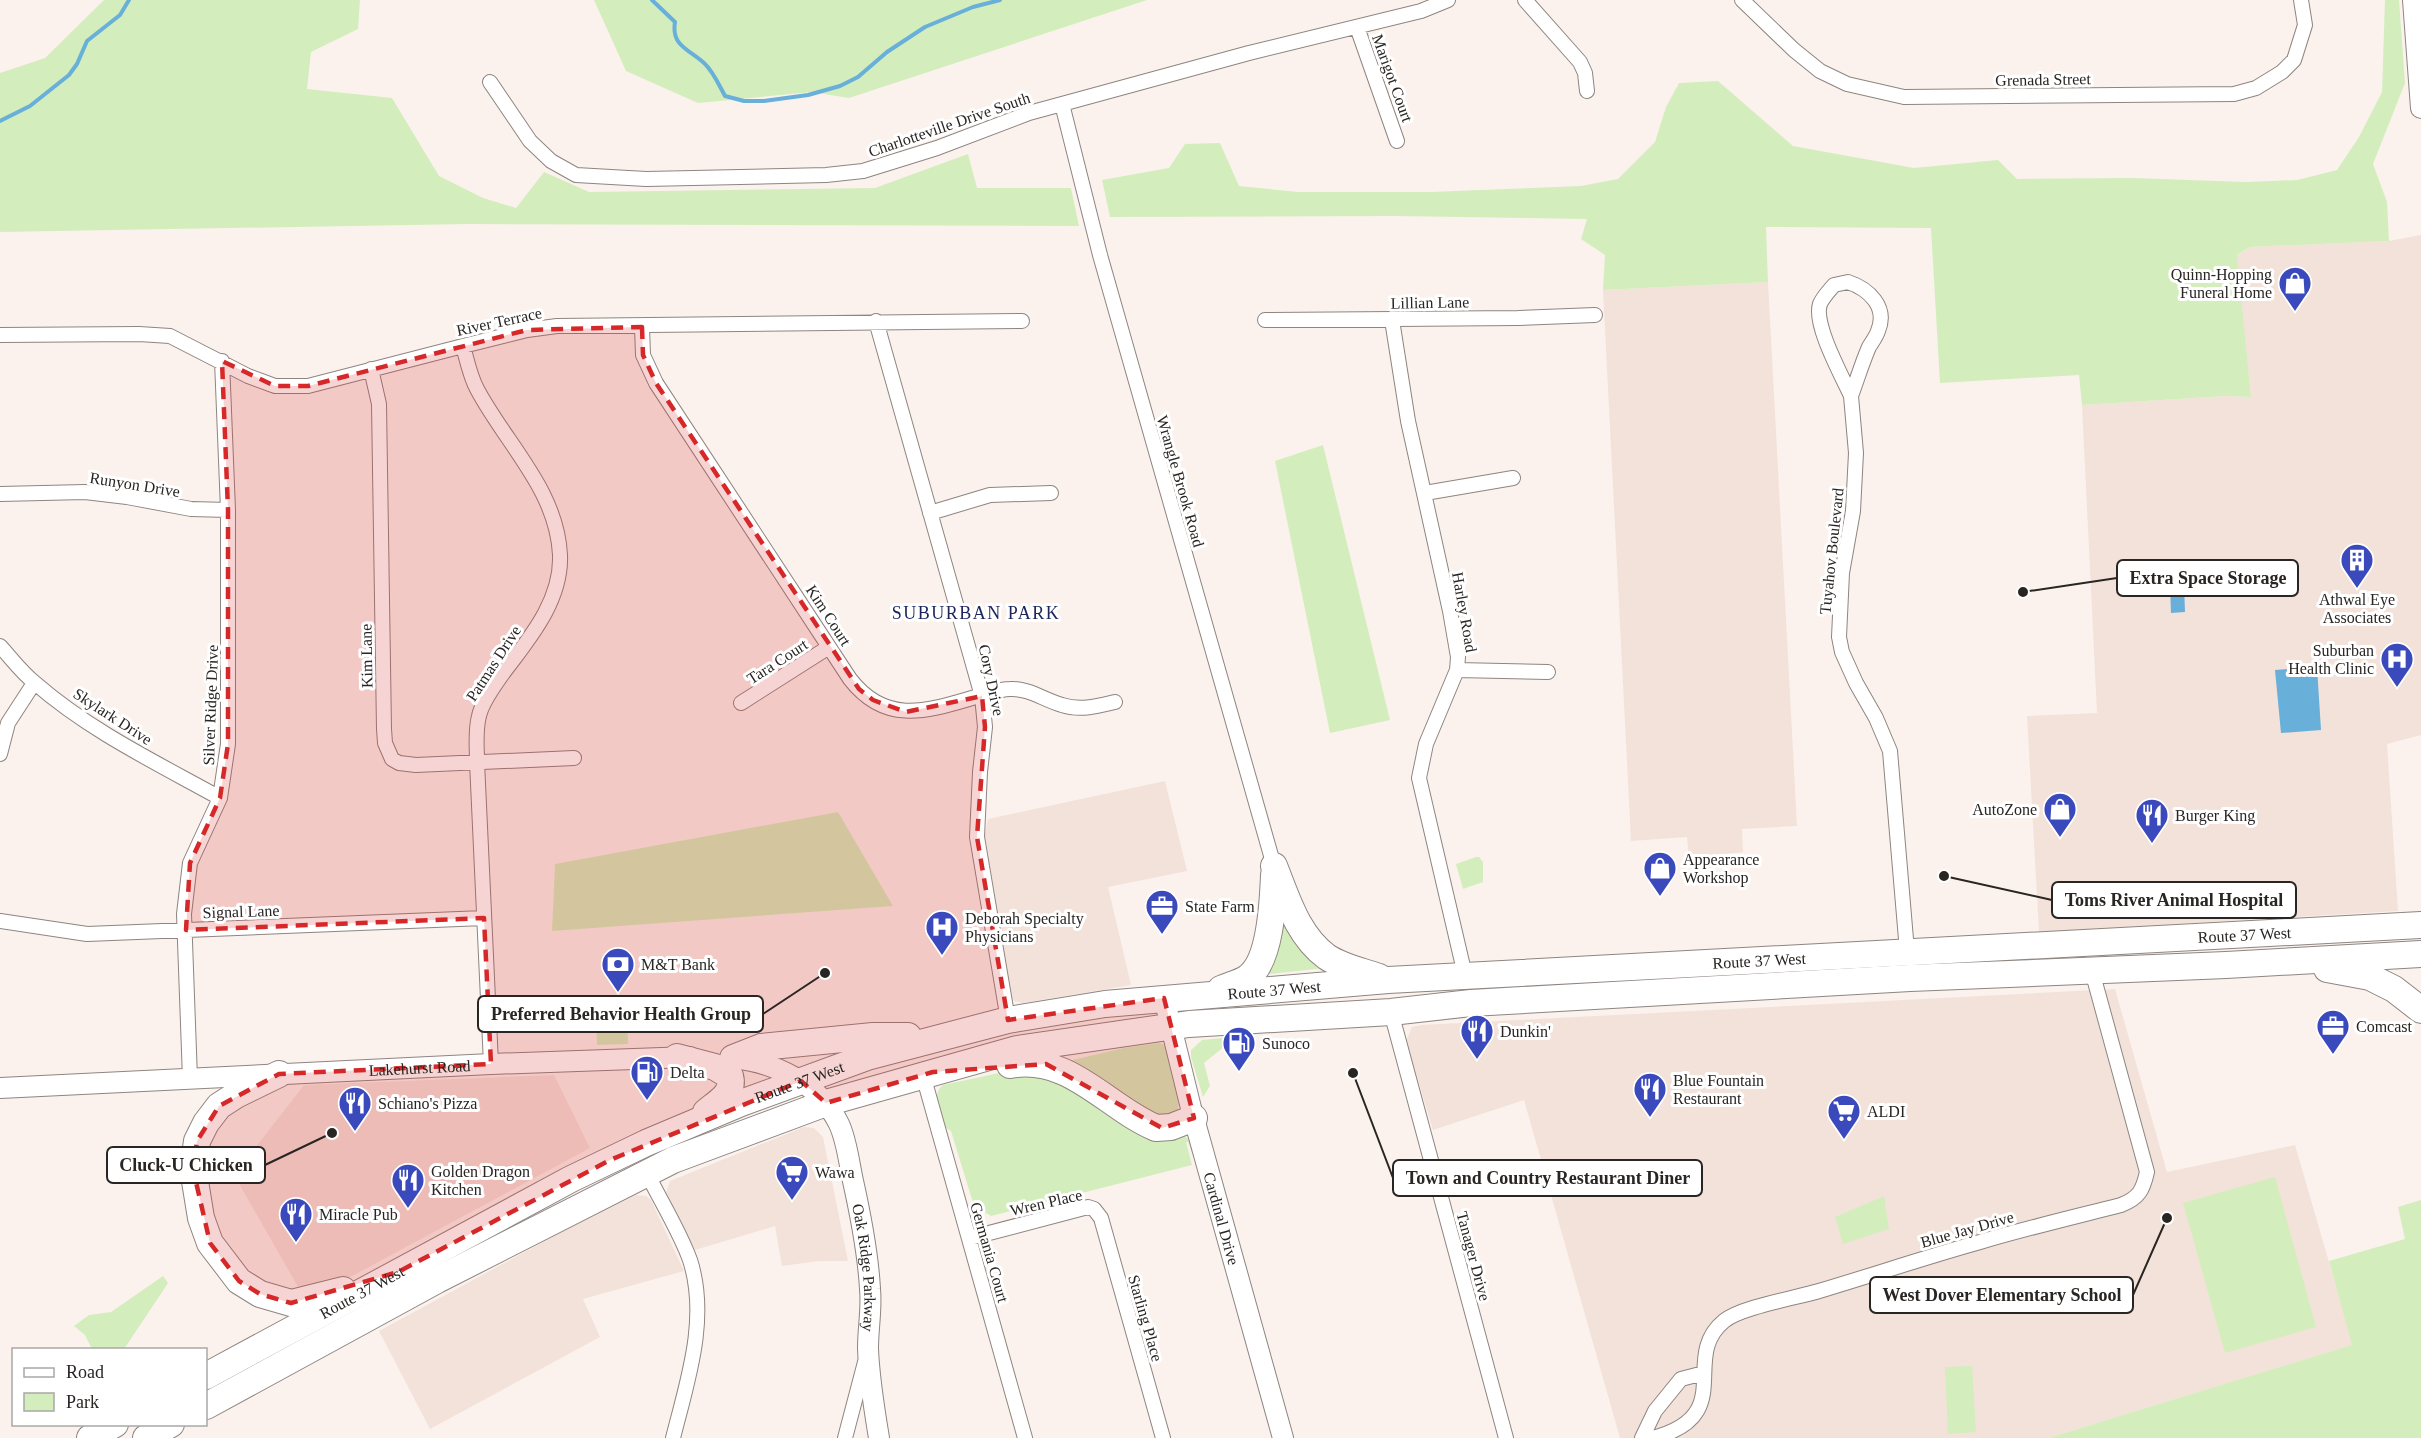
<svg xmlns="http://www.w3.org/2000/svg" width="2421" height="1438" font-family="'Times New Roman',serif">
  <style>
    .built { fill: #f3e2da }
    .green { fill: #d3eebc }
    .water { fill: #68afda }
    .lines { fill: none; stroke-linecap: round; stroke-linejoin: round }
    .stream { stroke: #68afda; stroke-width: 4 }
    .street-casing { stroke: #8d8581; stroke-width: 16 }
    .secondary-casing { stroke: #8d8581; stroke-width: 22 }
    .highway-casing { stroke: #8d8581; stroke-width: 28 }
    .street { stroke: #fff; stroke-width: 14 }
    .secondary { stroke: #fff; stroke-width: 20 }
    .highway { stroke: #fff; stroke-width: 26 }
    .marked { fill: #d62828; fill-opacity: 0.2; stroke: #d62828; stroke-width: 4.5; stroke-dasharray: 12 8; stroke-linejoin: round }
    .labels { text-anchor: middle; stroke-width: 6; stroke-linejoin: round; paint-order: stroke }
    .street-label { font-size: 16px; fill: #282523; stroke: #fff }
    .poi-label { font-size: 16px; fill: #282523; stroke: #fff; text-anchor: start }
    .neighbourhood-label { font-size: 18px; letter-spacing: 1.5px; fill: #1b245c; stroke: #fff }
    .leader { fill: none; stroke: #282523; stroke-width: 2 }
    .callout-dot { fill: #282523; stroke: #fff; stroke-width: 2 }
    .callout { fill: #fff; stroke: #282523; stroke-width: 2 }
    .callout-label { font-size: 18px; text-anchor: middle; font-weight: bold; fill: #282523 }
  </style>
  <rect width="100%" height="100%" fill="#fbf2ed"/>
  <!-- built -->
  <path class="built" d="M 2421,235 L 2421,735 L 2387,744 L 2398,911 L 2039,932 L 2027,716 L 2097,713 L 2082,405 L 2226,396 L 2251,397 L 2236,256 L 2250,247 L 2389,241 Z
    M 1768,282 L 1797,826 L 1742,829 L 1743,852 L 1689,858 L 1687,837 L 1631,841 L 1603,290 Z
    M 1165,781 L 1187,871 L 1108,887 L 1131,985 L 1023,1003 L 1014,1001 L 1009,993 L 984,839 L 988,819 Z
    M 2115,989 L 2167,1172 L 2295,1145 L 2353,1345 L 2048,1438 L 1620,1438 L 1524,1100 L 1433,1130 L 1406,1041 L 1412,1027 L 1421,1025 Z
    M 554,1075 L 590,1148 L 328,1289 L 302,1294 L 234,1175 L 304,1085 Z
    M 804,1127 L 814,1128 L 823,1137 L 848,1261 L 819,1261 L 782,1266 L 775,1226 L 695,1250 L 666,1193 L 670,1181 Z
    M 636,1195 L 646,1196 L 651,1200 L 684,1271 L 583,1299 L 600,1337 L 430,1429 L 379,1331 L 554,1236 Z"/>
  <!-- green -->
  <path class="green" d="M 104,0 L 360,0 L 358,29 L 311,52 L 307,89 L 392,98 L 439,176 L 483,198 L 516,208 L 544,172 L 589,192 L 875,188 L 968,154 L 977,188 L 1071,188 L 1079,226 L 468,224 L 0,232 L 0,73 L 45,58 Z
    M 594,0 L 1147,0 L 849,98 L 812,92 L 698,103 L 626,71 Z
    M 2385,0 L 2399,0 L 2405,83 L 2373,164 L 2387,202 L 2389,241 L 2250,247 L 2237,255 L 2251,397 L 2226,396 L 2082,405 L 2079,375 L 1940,383 L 1931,228 L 1766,227 L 1768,282 L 1603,290 L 1605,255 L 1581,239 L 1587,219 L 1395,216 L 1110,217 L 1102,180 L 1169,168 L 1185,144 L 1220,143 L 1239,186 L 1298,192 L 1431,192 L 1581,186 L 1618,179 L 1655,142 L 1666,107 L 1679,83 L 1718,81 L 1793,146 L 1914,168 L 1998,160 L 2017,179 L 2132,178 L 2247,182 L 2297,180 L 2337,170 L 2359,137 L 2382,92 Z
    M 1323,445 L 1390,720 L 1330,733 L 1275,461 Z
    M 838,812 L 893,906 L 552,931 L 555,864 Z
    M 1476,857 L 1479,857 L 1483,862 L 1483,882 L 1463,889 L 1456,864 Z
    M 1281,914 L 1325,968 L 1269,974 L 1267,971 Z
    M 596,1010 L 612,1010 L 613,1014 L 627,1013 L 628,1044 L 597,1045 Z
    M 1222,1038 L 1225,1046 L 1204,1063 L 1210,1086 L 1203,1097 L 1191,1057 L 1191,1050 L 1202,1040 Z
    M 1159,1043 L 1163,1044 L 1166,1048 L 1180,1099 L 1177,1113 L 1164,1121 L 1068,1061 L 1124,1048 Z
    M 1033,1069 L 1181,1132 L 1190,1141 L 1196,1164 L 1188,1142 L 1186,1142 L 1192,1165 L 991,1216 L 974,1206 L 951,1131 L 945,1127 C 941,1114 930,1095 943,1085 L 1013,1070 Z
    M 2275,1177 L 2316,1327 L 2225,1353 L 2183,1203 Z
    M 1884,1196 L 1889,1229 L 1843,1244 L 1835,1217 Z
    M 2421,1200 L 2421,1438 L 2048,1438 L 2352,1345 L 2329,1261 L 2405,1239 L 2398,1207 Z
    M 163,1276 L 168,1283 L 124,1349 L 92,1349 L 85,1335 L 74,1326 L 89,1315 L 111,1312 Z
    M 1972,1366 L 1976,1432 L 1948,1434 L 1945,1367 Z"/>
  <!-- water -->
  <path class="water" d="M 2184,585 L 2185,612 L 2171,613 L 2170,586 Z
    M 2317,667 L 2321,730 L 2281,733 L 2275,670 Z"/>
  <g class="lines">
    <!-- stream -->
    <path class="stream" d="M 652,0 L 675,22 C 671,46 689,49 704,63 C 713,71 719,85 725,96 L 744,101 L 764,101 L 808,95 L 840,86 L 858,77 L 887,52 L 925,27 L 973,7 L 1000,0
      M 0,121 L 30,106 L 69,75 L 77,64 L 87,41 L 120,15 L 129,0"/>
    <defs>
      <path id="street" d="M 1525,0 L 1580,62 L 1585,73 L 1587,91
        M 1742,0 L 1794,50 L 1820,71 L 1847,84 L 1904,97 L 2234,94 L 2256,88 L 2282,72 L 2294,60 L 2305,25 L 2301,0
        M 1357,27 L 1397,141
        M 490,82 L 530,141 L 551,161 L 576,175 L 646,179 L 826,175 L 863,171 L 937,148 L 1029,113 L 1249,53 L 1421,11 L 1448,0
        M 1062,104 L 1100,255 L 1274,866
        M 1848,282 C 1869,289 1888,307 1878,331 C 1876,337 1872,342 1869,347 C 1862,363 1857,380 1851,396 C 1842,376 1813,324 1820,304 C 1823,297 1829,291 1834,285 Z
        M 1265,320 L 1518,318 L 1595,315
        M 1392,320 L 1408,421 L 1450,611 L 1458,657 L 1457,670 L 1426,744 L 1419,778 L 1465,975
        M 876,321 L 982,696 L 985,727 L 980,772 L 977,837 L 1008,1020
        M 642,327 L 643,355 L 656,383 L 850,679 C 887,727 930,710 979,696 C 989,694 999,689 1010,689 C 1029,688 1044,700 1062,705 C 1080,711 1098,706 1115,702
        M 0,335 L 139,334 L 170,336 L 248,376 L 275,386 L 308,386 L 463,346 L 527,330 L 557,326 L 1022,321
        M 463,346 C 467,360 470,376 477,389 C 506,444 557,490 560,555 C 562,602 527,641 501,676 C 493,688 482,702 479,716 C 475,731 477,747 477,762 L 491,1064
        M 371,369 L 379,404 L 384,729 L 385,743 L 392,759 L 399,763 L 416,765 L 574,758
        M 1851,396 L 1856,453 L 1853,511 L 1842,573 L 1839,637 L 1842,652 L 1856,683 L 1876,718 L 1890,751 L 1907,951
        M 1425,493 L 1513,478
        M 0,494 L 85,492 L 127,497 L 191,509 L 228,510
        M 930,513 L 990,495 L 1051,493
        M 0,646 C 11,658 22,673 35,683 C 90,731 157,763 220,798
        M 1457,670 L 1548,672
        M 741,703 L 829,647
        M 0,754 L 8,723 L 34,683
        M 0,921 L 87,934 L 484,918
        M 1391,1012 L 1506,1438
        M 923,1075 L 1025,1438
        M 190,1079 L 184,914 L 190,863 L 220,798 L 228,744 L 228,510 L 222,361
        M 647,1173 C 661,1202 679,1230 690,1260 C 709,1319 687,1382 673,1438
        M 970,1238 L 1088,1207 L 1094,1209 L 1101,1218 L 1163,1438
        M 845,1438 L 865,1362
        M 1642,1438 L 1655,1411 L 1681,1379 L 1704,1373
        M 1653,1438 C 1739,1415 1679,1358 1724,1321 C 1741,1307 1796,1298 1819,1291 C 1873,1275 1926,1257 1980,1242 C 2027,1228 2074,1217 2121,1205 C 2139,1198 2143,1190 2147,1172 L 2092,971"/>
      <g id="secondary">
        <path d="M 2413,0 L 2421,108"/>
        <path id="s1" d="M 1164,998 L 1191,1108 L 1283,1438"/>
        <path id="s2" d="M 732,1058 C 775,1062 819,1083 839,1124 C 847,1141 849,1163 853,1181 C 861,1217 868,1252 870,1289 C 872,1308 868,1328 868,1348 C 869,1378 874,1408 879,1438"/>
        <path id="s3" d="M 0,1088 L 491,1064 L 690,1057"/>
      </g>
      <g id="highway">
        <path d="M 1274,866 C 1287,898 1297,935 1327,957 C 1342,967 1362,971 1379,977"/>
        <path d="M 2327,969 L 2370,977 L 2394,989 L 2421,1010"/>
        <path d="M 1221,989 C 1229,985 1240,983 1247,978 C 1271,962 1273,901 1274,875"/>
        <path d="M 677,1057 L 715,1067 L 730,1076 C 735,1093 718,1102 706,1112"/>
        <path d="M 733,1058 L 761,1047 L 873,1036 L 908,1036"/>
        <path d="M 1010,1065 C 1070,1054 1106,1107 1156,1128 L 1171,1127 L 1194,1118"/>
        <path d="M 279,1074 L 236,1095 L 219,1106 L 206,1123 L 197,1141 L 193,1169 L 201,1218 L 210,1243 L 239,1281 L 260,1294 L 291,1303 L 343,1290"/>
        <path id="s4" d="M 206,1376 L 571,1179 L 646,1143 L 741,1103 L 867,1057 L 1008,1020 L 1105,1004 L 1388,980 L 2421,925"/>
        <path d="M 206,1406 L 437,1280 L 673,1160 L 826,1103 L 1017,1049 L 1189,1024 L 1391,1012 L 1471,1003 L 1910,978 L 2226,965 L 2421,954"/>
        <path d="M 90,1438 L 115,1424"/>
        <path d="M 146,1438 L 171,1424"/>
      </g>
    </defs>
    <!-- street casing -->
    <use href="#street" class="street-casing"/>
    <!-- secondary casing -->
    <use href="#secondary" class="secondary-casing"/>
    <!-- highway casing -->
    <use href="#highway" class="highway-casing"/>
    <!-- street -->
    <use href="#street" class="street"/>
    <!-- secondary -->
    <use href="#secondary" class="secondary"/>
    <!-- highway -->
    <use href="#highway" class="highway"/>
  </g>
  <!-- marked area -->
  <path class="marked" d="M 642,327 L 643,355 L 656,383 L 859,689 L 873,700 L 906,712 L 982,696 L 985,727 L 977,837 L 1008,1020 L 1164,998 L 1194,1118 L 1162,1128 L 1046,1064 L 933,1072 L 826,1103 L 801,1081 L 610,1160 L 398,1272 L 291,1303 L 260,1294 L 239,1281 L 210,1243 L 193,1169 L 197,1141 L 219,1106 L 279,1074 L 491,1064 L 484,918 L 186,930 L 190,863 L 220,798 L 228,744 L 228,510 L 222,361 L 275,386 L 308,386 L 527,330 Z"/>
  <!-- icons -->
  <defs>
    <symbol id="shop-pin" viewBox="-11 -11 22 30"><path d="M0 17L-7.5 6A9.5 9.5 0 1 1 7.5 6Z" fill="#3a4abd" stroke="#fff"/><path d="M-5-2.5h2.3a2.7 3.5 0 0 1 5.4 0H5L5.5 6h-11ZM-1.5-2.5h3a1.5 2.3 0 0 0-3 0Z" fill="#fff"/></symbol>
    <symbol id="building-pin" viewBox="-11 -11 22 30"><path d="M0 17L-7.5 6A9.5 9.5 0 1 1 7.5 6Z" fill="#3a4abd" stroke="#fff"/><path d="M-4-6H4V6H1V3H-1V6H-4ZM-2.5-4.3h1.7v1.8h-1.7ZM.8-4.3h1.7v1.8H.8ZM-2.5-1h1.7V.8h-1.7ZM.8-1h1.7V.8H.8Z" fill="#fff"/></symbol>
    <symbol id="hospital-pin" viewBox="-11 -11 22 30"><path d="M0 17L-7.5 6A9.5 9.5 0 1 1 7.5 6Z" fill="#3a4abd" stroke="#fff"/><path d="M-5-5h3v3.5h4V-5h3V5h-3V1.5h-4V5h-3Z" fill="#fff"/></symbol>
    <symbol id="restaurant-pin" viewBox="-11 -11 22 30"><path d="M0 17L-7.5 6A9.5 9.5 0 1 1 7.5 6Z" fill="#3a4abd" stroke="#fff"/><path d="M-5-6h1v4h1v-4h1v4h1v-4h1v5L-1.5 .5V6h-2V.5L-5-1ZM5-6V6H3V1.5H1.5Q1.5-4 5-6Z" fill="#fff"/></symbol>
    <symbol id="office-pin" viewBox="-11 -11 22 30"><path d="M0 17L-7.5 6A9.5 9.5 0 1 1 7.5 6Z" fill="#3a4abd" stroke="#fff"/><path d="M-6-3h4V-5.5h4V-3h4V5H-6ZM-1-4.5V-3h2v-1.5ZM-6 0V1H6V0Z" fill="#fff"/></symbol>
    <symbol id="bank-pin" viewBox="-11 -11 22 30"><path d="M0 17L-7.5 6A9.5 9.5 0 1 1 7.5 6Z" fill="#3a4abd" stroke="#fff"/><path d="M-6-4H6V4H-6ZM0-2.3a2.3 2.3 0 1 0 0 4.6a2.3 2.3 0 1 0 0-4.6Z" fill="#fff"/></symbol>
    <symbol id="fuel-pin" viewBox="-11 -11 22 30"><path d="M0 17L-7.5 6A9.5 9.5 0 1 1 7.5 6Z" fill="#3a4abd" stroke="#fff"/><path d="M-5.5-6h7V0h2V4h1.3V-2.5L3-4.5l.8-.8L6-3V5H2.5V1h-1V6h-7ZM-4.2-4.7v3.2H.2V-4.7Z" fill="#fff"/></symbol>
    <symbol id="supermarket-pin" viewBox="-11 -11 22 30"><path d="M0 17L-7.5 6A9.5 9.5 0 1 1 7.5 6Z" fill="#3a4abd" stroke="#fff"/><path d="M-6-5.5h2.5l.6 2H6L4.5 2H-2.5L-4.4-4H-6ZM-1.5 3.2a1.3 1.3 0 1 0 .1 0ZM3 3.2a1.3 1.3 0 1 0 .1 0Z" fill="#fff"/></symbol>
  </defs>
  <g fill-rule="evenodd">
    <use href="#shop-pin" x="2276" y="264" width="38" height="52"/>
    <use href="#building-pin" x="2338" y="541" width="38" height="52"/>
    <use href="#hospital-pin" x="2378" y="640" width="38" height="52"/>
    <use href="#shop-pin" x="2041" y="790" width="38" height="52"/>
    <use href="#restaurant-pin" x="2133" y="796" width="38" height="52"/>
    <use href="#shop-pin" x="1641" y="849" width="38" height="52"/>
    <use href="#office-pin" x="1143" y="887" width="38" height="52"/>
    <use href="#hospital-pin" x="923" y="908" width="38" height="52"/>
    <use href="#bank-pin" x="599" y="945" width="38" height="52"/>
    <use href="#office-pin" x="2314" y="1007" width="38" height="52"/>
    <use href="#restaurant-pin" x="1458" y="1012" width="38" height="52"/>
    <use href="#fuel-pin" x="1220" y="1024" width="38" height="52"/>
    <use href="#fuel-pin" x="628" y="1053" width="38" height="52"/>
    <use href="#restaurant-pin" x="1631" y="1070" width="38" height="52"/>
    <use href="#restaurant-pin" x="336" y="1084" width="38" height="52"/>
    <use href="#supermarket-pin" x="1825" y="1092" width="38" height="52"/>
    <use href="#supermarket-pin" x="773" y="1153" width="38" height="52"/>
    <use href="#restaurant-pin" x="389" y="1161" width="38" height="52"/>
    <use href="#restaurant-pin" x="277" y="1195" width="38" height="52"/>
  </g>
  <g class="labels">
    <!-- street labels -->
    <g class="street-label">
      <text transform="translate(1393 78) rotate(70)" y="6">Marigot Court</text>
      <text transform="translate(2043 79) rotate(-1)" y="6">Grenada Street</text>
      <text transform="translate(949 124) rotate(-19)" y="6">Charlotteville Drive South</text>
      <text transform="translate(1430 302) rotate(-1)" y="6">Lillian Lane</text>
      <text transform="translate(499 321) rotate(-12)" y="6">River Terrace</text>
      <text transform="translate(1181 481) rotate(74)" y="6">Wrangle Brook Road</text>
      <text transform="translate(135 484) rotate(9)" y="6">Runyon Drive</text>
      <text transform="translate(1831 551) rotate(-84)" y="6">Tuyahov Boulevard</text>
      <text transform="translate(1465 612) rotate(80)" y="6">Harley Road</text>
      <text transform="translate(829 615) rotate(57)" y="6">Kim Court</text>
      <text transform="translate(366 656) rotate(-91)" y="6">Kim Lane</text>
      <text transform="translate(777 661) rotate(-33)" y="6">Tara Court</text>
      <text transform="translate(493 663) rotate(-57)" y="6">Patmas Drive</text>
      <text transform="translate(992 680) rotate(78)" y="6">Cory Drive</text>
      <text transform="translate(210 705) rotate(-88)" y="6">Silver Ridge Drive</text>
      <text transform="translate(113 716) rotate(33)" y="6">Skylark Drive</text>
      <text transform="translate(241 911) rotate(-2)" y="6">Signal Lane</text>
      <text dy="6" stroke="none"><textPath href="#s4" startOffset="2121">Route 37 West</textPath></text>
      <text dy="6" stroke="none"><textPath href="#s4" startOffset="1635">Route 37 West</textPath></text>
      <text dy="6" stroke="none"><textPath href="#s4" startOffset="1149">Route 37 West</textPath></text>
      <text dy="6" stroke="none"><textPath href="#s3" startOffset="420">Lakehurst Road</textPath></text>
      <text dy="6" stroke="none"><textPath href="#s4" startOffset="663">Route 37 West</textPath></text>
      <text transform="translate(1046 1202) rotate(-13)" y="6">Wren Place</text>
      <text dy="6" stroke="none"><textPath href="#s1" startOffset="228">Cardinal Drive</textPath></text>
      <text transform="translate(1967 1229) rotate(-16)" y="6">Blue Jay Drive</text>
      <text transform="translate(990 1252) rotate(74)" y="6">Germania Court</text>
      <text transform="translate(1474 1256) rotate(75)" y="6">Tanager Drive</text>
      <text dy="6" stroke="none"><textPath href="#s2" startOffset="278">Oak Ridge Parkway</textPath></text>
      <text dy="6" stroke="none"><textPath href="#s4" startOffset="177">Route 37 West</textPath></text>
      <text transform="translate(1146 1318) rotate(74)" y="6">Starling Place</text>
    </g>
    <!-- poi labels -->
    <g class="poi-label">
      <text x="2272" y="280" text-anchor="end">Quinn-Hopping<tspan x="2272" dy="18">Funeral Home</tspan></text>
      <text x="2357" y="605" text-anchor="middle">Athwal Eye<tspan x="2357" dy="18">Associates</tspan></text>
      <text x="2374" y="656" text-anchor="end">Suburban<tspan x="2374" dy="18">Health Clinic</tspan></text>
      <text x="2037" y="815" text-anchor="end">AutoZone</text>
      <text x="2175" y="821">Burger King</text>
      <text x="1683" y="865">Appearance<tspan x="1683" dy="18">Workshop</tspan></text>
      <text x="1185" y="912">State Farm</text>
      <text x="965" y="924">Deborah Specialty<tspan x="965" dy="18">Physicians</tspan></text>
      <text x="641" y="970">M&amp;T Bank</text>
      <text x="2356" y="1032">Comcast</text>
      <text x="1500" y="1037">Dunkin'</text>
      <text x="1262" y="1049">Sunoco</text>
      <text x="670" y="1078">Delta</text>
      <text x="1673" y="1086">Blue Fountain<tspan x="1673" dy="18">Restaurant</tspan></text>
      <text x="378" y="1109">Schiano's Pizza</text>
      <text x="1867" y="1117">ALDI</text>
      <text x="431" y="1177">Golden Dragon<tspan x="431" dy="18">Kitchen</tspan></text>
      <text x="815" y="1178">Wawa</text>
      <text x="319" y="1220">Miracle Pub</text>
    </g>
    <!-- neighbourhood labels -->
    <g class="neighbourhood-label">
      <text x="976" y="619">SUBURBAN PARK</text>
    </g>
  </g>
  <!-- callouts -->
  <path class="leader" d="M2023 592L2117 578M1944 876L2052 900M825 973L763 1014M332 1133L265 1165M1353 1073L1393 1178M2167 1218L2133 1295"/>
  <g class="callout-dot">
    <circle cx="2023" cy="592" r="6"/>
    <circle cx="1944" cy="876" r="6"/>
    <circle cx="825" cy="973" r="6"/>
    <circle cx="332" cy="1133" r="6"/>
    <circle cx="1353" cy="1073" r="6"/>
    <circle cx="2167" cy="1218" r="6"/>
  </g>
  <g class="callout">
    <rect x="2117" y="560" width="181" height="36" rx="6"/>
    <rect x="2052" y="882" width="244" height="36" rx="6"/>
    <rect x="478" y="996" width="285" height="36" rx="6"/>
    <rect x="107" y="1147" width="158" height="36" rx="6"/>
    <rect x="1393" y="1160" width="309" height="36" rx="6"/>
    <rect x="1870" y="1277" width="263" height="36" rx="6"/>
  </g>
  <g class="callout-label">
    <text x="2208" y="584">Extra Space Storage</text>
    <text x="2174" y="906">Toms River Animal Hospital</text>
    <text x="621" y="1020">Preferred Behavior Health Group</text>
    <text x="186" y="1171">Cluck-U Chicken</text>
    <text x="1548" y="1184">Town and Country Restaurant Diner</text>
    <text x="2002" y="1301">West Dover Elementary School</text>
  </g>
  <!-- legend -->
  <rect x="12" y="1348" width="195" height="78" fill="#ffffff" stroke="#a9a8a7" stroke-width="1.5"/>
  <rect x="24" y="1368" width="30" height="9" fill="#ffffff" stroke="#a9a8a7" stroke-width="1.5"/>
  <text x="66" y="1378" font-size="18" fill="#282523">Road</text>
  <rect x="24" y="1393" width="30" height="18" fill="#d3eebc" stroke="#a9a8a7" stroke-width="1.5"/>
  <text x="66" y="1408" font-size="18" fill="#282523">Park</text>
</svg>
